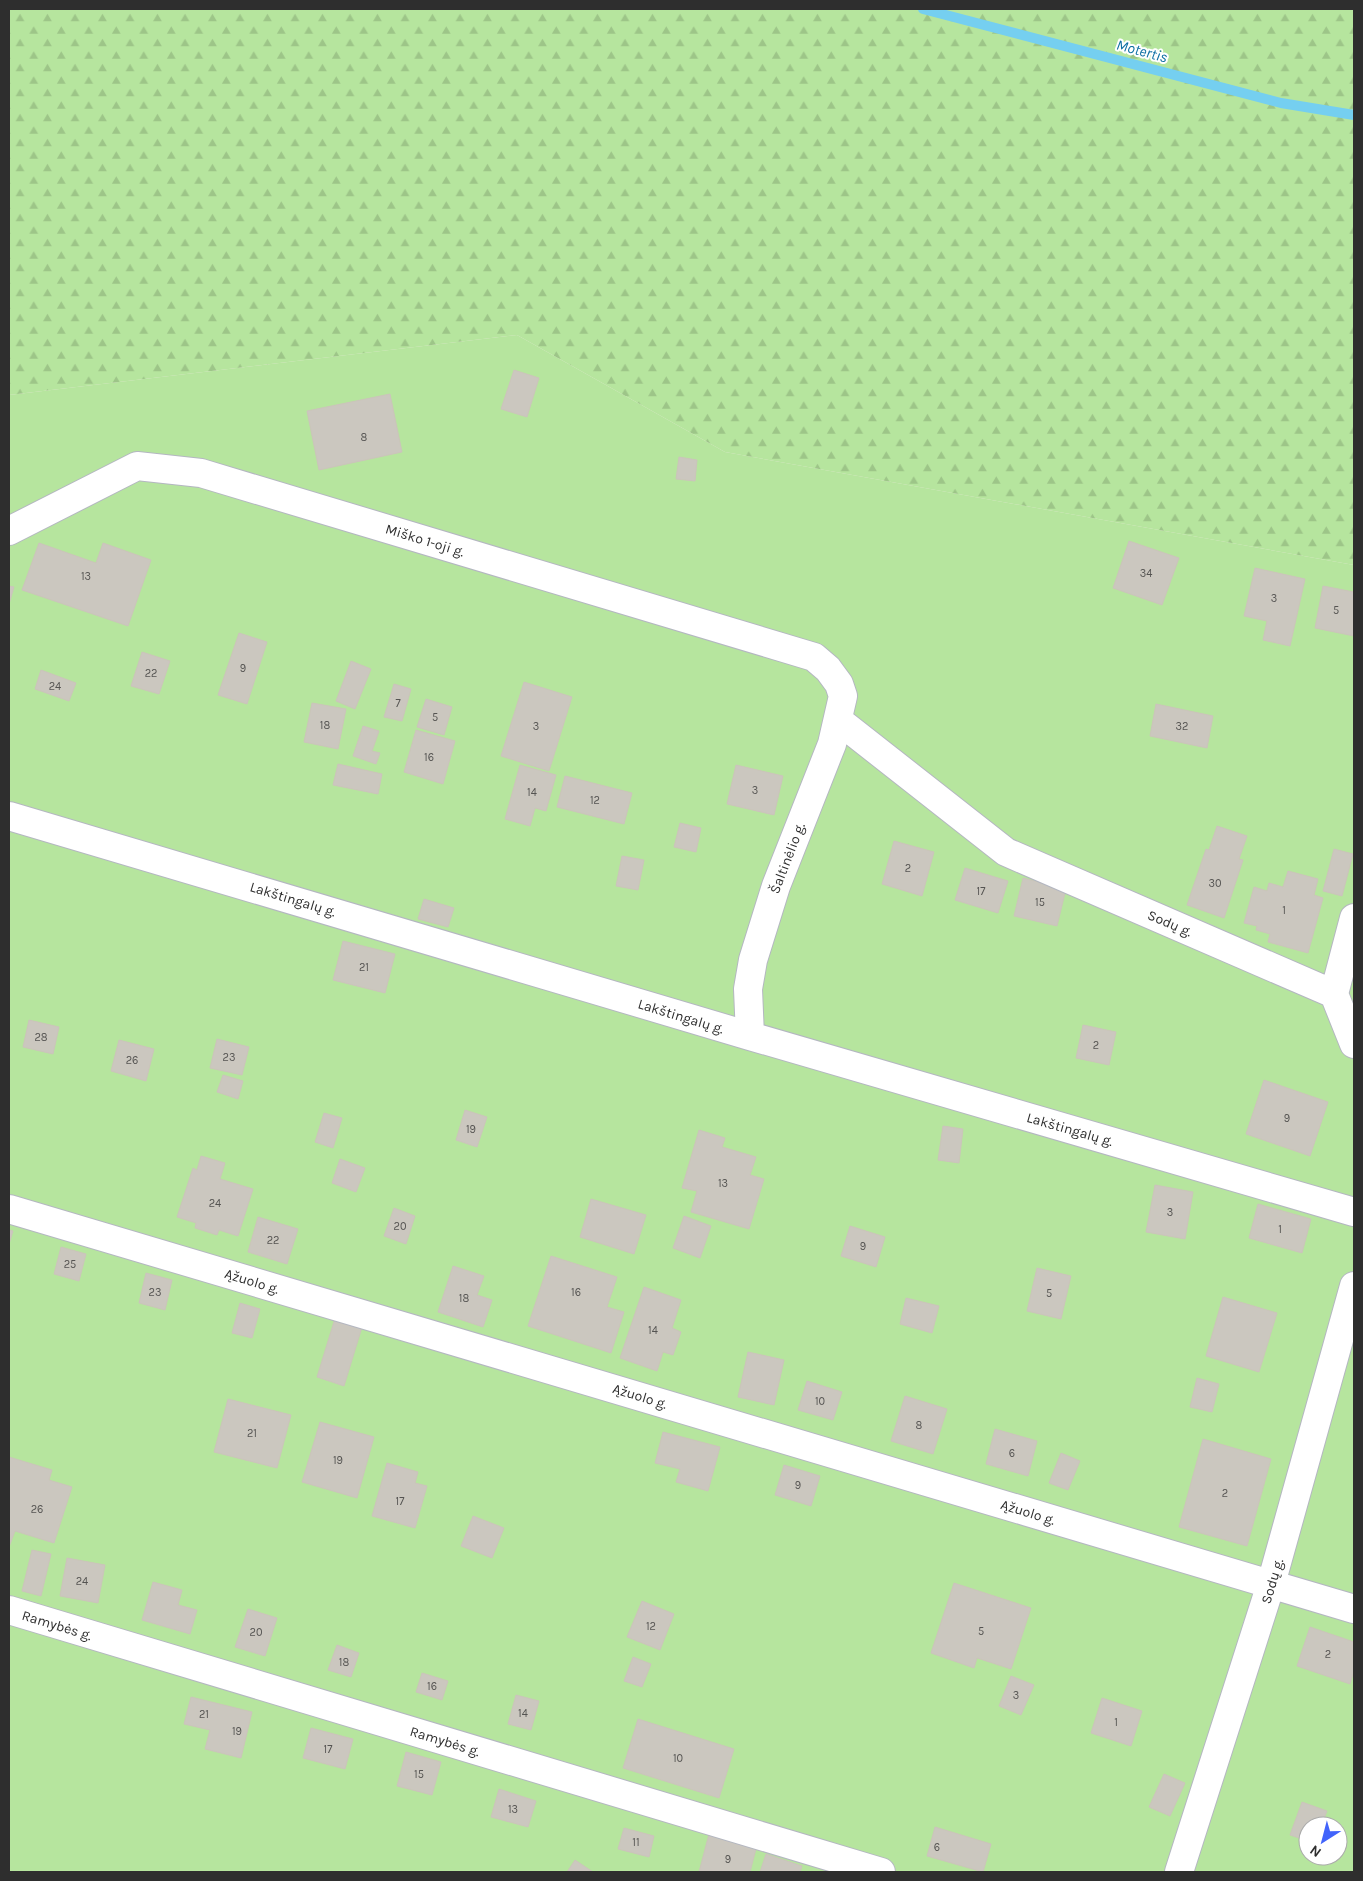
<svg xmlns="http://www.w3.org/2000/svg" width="1363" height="1881" font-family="Karla,sans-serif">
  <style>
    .grass { fill: #b6e59e; fill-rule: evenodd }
    .forest { fill: url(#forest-firs) }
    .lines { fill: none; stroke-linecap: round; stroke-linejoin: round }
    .stream { stroke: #75cff0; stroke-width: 10 }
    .building { fill: #cbc7bf; stroke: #cbc5ba }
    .minor-casing { stroke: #b4b7c1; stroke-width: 30 }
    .minor { stroke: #fff; stroke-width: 28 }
    .labels { text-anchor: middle; stroke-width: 4; stroke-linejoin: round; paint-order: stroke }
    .number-label { font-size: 11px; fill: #555452 }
    .street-label { font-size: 14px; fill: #2e2e2e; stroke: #fff }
    .water-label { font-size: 15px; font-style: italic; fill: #0d6fa3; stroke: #fff }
  </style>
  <defs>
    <pattern id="forest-firs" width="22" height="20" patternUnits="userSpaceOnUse" patternTransform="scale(1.25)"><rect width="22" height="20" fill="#b6e59e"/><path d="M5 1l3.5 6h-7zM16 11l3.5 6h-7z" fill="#9dc588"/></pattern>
  </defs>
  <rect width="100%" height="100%" fill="#efe9e1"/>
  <!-- grass -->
  <path class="grass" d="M 517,335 L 725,452 L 1354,565 L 1354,1872 L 9,1872 L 9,395 ZM 1308,1826 L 1338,1826 L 1338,1856 L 1308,1856 Z"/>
  <!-- forest -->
  <path class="forest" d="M 9,9 L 1354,9 L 1354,565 L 725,452 L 517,335 L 9,395 Z"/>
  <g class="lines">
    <!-- stream -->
    <path class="stream" d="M 923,9 L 1281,103 L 1354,115"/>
  </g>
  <!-- building -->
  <path class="building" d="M 514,370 L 539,378 L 527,417 L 501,409 Z
    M 390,394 L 402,452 L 319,470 L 307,411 Z
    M 679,457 L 697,460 L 695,481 L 676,479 Z
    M 1129,541 L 1179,558 L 1162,605 L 1113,588 Z
    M 39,543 L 96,563 L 103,543 L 151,560 L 128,626 L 22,590 Z
    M 1255,568 L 1305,579 L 1290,646 L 1263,640 L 1267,621 L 1244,616 Z
    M 9,586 L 14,587 L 9,604 Z
    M 1323,586 L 1354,592 L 1354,636 L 1315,628 Z
    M 239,633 L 267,642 L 247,704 L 218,695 Z
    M 142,652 L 170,661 L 159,694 L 131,686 Z
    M 351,661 L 371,669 L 355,709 L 336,701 Z
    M 41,670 L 76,683 L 69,701 L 35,689 Z
    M 524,682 L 572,697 L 549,771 L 501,756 Z
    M 394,684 L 411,689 L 402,721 L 384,717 Z
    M 426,699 L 452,707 L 444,735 L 417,727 Z
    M 312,703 L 346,709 L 338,749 L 304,742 Z
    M 1156,704 L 1213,716 L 1207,748 L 1150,736 Z
    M 363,726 L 379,731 L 372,751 L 380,753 L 376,764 L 353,756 Z
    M 416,730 L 455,741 L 443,784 L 404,772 Z
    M 338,764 L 382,774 L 378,794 L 333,785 Z
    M 520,765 L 556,775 L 546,811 L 535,808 L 530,826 L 505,819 Z
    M 736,765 L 783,776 L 774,815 L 727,804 Z
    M 565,776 L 632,793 L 624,824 L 557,807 Z
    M 680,823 L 701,828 L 696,852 L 674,847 Z
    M 1217,826 L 1247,836 L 1239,859 L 1243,860 L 1224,918 L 1187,905 L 1206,849 L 1209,850 Z
    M 894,841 L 934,852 L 922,896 L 882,884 Z
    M 1334,849 L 1353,854 L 1342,896 L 1323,891 Z
    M 622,856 L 644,860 L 638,890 L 616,886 Z
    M 965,868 L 1008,881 L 998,913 L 955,900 Z
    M 1288,871 L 1318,879 L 1314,895 L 1323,898 L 1308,953 L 1268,942 L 1270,934 L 1256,930 L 1257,926 L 1244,923 L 1254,887 L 1267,891 L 1269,883 L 1283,887 Z
    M 1023,878 L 1066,889 L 1057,926 L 1014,916 Z
    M 424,899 L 454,908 L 448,927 L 418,919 Z
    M 343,941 L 395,954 L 385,993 L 333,980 Z
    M 29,1020 L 59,1027 L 53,1054 L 23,1047 Z
    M 1083,1025 L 1116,1032 L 1109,1065 L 1076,1058 Z
    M 217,1039 L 249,1047 L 242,1075 L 210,1068 Z
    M 119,1040 L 154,1049 L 146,1081 L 111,1071 Z
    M 223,1075 L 243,1081 L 238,1099 L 217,1092 Z
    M 1264,1080 L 1328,1102 L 1310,1156 L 1246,1134 Z
    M 465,1110 L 487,1117 L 477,1147 L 456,1140 Z
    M 324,1113 L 342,1118 L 333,1148 L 315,1142 Z
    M 943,1126 L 963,1129 L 959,1163 L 938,1160 Z
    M 699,1130 L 725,1138 L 722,1147 L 756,1157 L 750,1175 L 764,1179 L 749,1229 L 691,1212 L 697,1191 L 682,1188 Z
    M 201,1156 L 225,1163 L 220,1179 L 253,1189 L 238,1236 L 219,1230 L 217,1235 L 195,1228 L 196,1223 L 177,1217 L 193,1168 L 197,1170 Z
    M 340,1159 L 365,1168 L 356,1192 L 332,1183 Z
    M 1155,1185 L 1193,1192 L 1185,1239 L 1146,1232 Z
    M 591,1199 L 646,1215 L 634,1254 L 580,1237 Z
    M 1258,1204 L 1311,1219 L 1302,1253 L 1249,1238 Z
    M 394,1208 L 415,1216 L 406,1244 L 384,1236 Z
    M 684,1216 L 711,1226 L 700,1258 L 673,1248 Z
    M 258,1217 L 298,1229 L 287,1264 L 248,1252 Z
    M 850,1226 L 885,1237 L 876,1267 L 841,1256 Z
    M 9,1230 L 13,1231 L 9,1244 Z
    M 61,1247 L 86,1254 L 79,1281 L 54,1274 Z
    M 551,1256 L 617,1277 L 607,1307 L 624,1312 L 611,1353 L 528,1326 Z
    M 453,1266 L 484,1276 L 477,1295 L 492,1300 L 483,1327 L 438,1312 Z
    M 1037,1268 L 1071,1276 L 1061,1319 L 1027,1311 Z
    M 146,1273 L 172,1280 L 165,1310 L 139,1303 Z
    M 644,1287 L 681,1300 L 672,1328 L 681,1332 L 673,1355 L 663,1352 L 657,1371 L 620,1358 Z
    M 1223,1297 L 1277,1313 L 1259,1372 L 1206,1356 Z
    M 906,1298 L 939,1306 L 932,1333 L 900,1324 Z
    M 240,1303 L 260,1309 L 252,1338 L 232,1333 Z
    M 336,1315 L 363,1324 L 344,1386 L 317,1377 Z
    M 748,1352 L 784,1360 L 774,1405 L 738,1397 Z
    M 1197,1378 L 1219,1384 L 1212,1412 L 1190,1407 Z
    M 807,1381 L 842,1392 L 833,1420 L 798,1410 Z
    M 905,1396 L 947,1409 L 933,1454 L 891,1441 Z
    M 228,1399 L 291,1415 L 277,1468 L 214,1452 Z
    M 320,1422 L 374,1437 L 357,1498 L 302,1482 Z
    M 995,1429 L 1037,1441 L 1028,1476 L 986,1464 Z
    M 663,1432 L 720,1447 L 708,1491 L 676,1482 L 680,1469 L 655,1463 Z
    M 1203,1439 L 1271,1459 L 1247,1546 L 1179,1527 Z
    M 1061,1453 L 1080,1461 L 1068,1490 L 1049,1483 Z
    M 9,1457 L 52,1470 L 49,1480 L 72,1487 L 54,1543 L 15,1531 L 9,1547 Z
    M 387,1463 L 418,1472 L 415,1483 L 427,1486 L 415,1528 L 372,1516 Z
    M 784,1465 L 820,1476 L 811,1506 L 775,1495 Z
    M 473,1516 L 504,1528 L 492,1558 L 461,1546 Z
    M 32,1550 L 51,1554 L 41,1596 L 22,1591 Z
    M 67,1558 L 105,1565 L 98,1603 L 60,1596 Z
    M 153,1582 L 182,1590 L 178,1605 L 197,1610 L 190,1634 L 142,1620 Z
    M 954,1583 L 1031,1608 L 1011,1669 L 977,1658 L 974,1668 L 931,1653 Z
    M 642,1601 L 674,1614 L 660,1650 L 627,1637 Z
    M 248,1609 L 277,1618 L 265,1656 L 235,1647 Z
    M 1310,1627 L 1354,1642 L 1354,1671 L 1350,1684 L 1297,1666 Z
    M 337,1645 L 359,1653 L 351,1677 L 328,1670 Z
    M 633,1657 L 651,1664 L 642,1687 L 624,1681 Z
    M 422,1673 L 448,1681 L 442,1700 L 416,1692 Z
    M 1011,1676 L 1034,1685 L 1021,1715 L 999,1706 Z
    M 516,1695 L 539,1701 L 531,1730 L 508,1724 Z
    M 191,1697 L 252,1712 L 241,1758 L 205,1749 L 210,1730 L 184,1724 Z
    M 1102,1698 L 1142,1711 L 1131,1746 L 1091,1733 Z
    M 638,1719 L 734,1749 L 719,1798 L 623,1768 Z
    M 311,1728 L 353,1739 L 345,1769 L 303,1758 Z
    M 406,1752 L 441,1762 L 432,1795 L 397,1786 Z
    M 1164,1774 L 1185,1783 L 1170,1816 L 1149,1807 Z
    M 499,1789 L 536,1801 L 528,1827 L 491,1817 Z
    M 1302,1802 L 1327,1811 L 1321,1826 L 1308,1826 L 1308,1841 L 1290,1835 Z
    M 935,1827 L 991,1844 L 983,1872 L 927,1856 Z
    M 624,1828 L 654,1836 L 649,1857 L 618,1849 Z
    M 709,1834 L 757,1845 L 750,1872 L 699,1872 Z
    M 766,1854 L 802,1866 L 800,1872 L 760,1872 Z
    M 575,1860 L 593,1872 L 567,1872 Z"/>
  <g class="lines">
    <defs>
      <path id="minor" d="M 9,531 L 137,466 L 201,473 L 814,657 L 828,669 L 839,684 L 843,696 L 832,744 L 776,886 L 753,960 L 748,989 L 750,1036
        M 838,720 L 1006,852 L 1334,994
        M 9,816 L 750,1036 L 1354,1212
        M 1354,918 L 1334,994 L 1354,1044
        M 9,1209 L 1354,1609
        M 9,1610 L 881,1872
        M 1179,1872 L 1271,1584 L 1354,1286"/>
    </defs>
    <!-- minor casing -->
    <use href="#minor" class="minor-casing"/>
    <!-- minor -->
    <use href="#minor" class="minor"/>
  </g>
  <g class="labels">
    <!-- number labels -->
    <g class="number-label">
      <text x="364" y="441">8</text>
      <text x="1146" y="577">34</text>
      <text x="86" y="580">13</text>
      <text x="1274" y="602">3</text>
      <text x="1336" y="614">5</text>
      <text x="243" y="672">9</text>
      <text x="151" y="677">22</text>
      <text x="55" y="690">24</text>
      <text x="398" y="707">7</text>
      <text x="435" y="721">5</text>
      <text x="325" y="729">18</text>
      <text x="536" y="730">3</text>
      <text x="1182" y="730">32</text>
      <text x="429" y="761">16</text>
      <text x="755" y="794">3</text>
      <text x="532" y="796">14</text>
      <text x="595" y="804">12</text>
      <text x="908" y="872">2</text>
      <text x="1215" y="887">30</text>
      <text x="981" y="895">17</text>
      <text x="1040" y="906">15</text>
      <text x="1284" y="914">1</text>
      <text x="364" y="971">21</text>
      <text x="41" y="1041">28</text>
      <text x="1096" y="1049">2</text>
      <text x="229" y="1061">23</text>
      <text x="132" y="1064">26</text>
      <text x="1287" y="1122">9</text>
      <text x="471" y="1133">19</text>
      <text x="723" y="1187">13</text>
      <text x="215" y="1207">24</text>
      <text x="1170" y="1216">3</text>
      <text x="400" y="1230">20</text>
      <text x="1280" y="1233">1</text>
      <text x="273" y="1244">22</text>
      <text x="863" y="1250">9</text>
      <text x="70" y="1268">25</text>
      <text x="155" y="1296">23</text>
      <text x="576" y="1296">16</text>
      <text x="1049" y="1297">5</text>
      <text x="464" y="1302">18</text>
      <text x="653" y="1334">14</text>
      <text x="820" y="1405">10</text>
      <text x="919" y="1429">8</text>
      <text x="252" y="1437">21</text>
      <text x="1012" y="1457">6</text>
      <text x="338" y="1464">19</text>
      <text x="798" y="1489">9</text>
      <text x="1225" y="1497">2</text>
      <text x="400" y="1505">17</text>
      <text x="37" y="1513">26</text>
      <text x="82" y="1585">24</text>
      <text x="651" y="1630">12</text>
      <text x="981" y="1635">5</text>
      <text x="256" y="1636">20</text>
      <text x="1328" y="1658">2</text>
      <text x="344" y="1666">18</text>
      <text x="432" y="1690">16</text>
      <text x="1016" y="1699">3</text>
      <text x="523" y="1717">14</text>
      <text x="204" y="1718">21</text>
      <text x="1116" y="1726">1</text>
      <text x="237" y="1735">19</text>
      <text x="328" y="1753">17</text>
      <text x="678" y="1762">10</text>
      <text x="419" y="1778">15</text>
      <text x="513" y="1813">13</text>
      <text x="636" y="1846">11</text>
      <text x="937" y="1851">6</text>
      <text x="728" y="1863">9</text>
    </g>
    <!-- street labels -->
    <g class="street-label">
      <text transform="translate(425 540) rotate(17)" y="5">Miško 1-oji g.</text>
      <text transform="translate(787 858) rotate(-69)" y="5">Šaltinėlio g.</text>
      <text transform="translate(293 899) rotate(17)" y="5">Lakštingalų g.</text>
      <text transform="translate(1170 923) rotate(23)" y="5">Sodų g.</text>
      <text transform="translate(681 1016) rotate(17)" y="5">Lakštingalų g.</text>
      <text transform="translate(1070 1129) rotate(16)" y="5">Lakštingalų g.</text>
      <text transform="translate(252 1281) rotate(17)" y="5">Ąžuolo g.</text>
      <text transform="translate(640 1396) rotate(17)" y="5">Ąžuolo g.</text>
      <text transform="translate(1028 1512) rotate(17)" y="5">Ąžuolo g.</text>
      <text transform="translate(1272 1581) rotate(-73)" y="5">Sodų g.</text>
      <text transform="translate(57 1625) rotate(17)" y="5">Ramybės g.</text>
      <text transform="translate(445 1741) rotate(17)" y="5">Ramybės g.</text>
    </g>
    <!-- water labels -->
    <g class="water-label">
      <text transform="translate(1142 51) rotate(15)" y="5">Motertis</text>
    </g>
  </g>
  <!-- border -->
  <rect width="1363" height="1881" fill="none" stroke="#2e2e2e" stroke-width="20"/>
  <!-- north arrow -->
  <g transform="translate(1323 1841) rotate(216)"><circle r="24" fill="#ffffff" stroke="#ababab"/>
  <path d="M0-4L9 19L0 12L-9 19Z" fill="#4264fb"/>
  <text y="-8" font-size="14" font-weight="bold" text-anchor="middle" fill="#2e2e2e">N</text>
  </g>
</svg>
